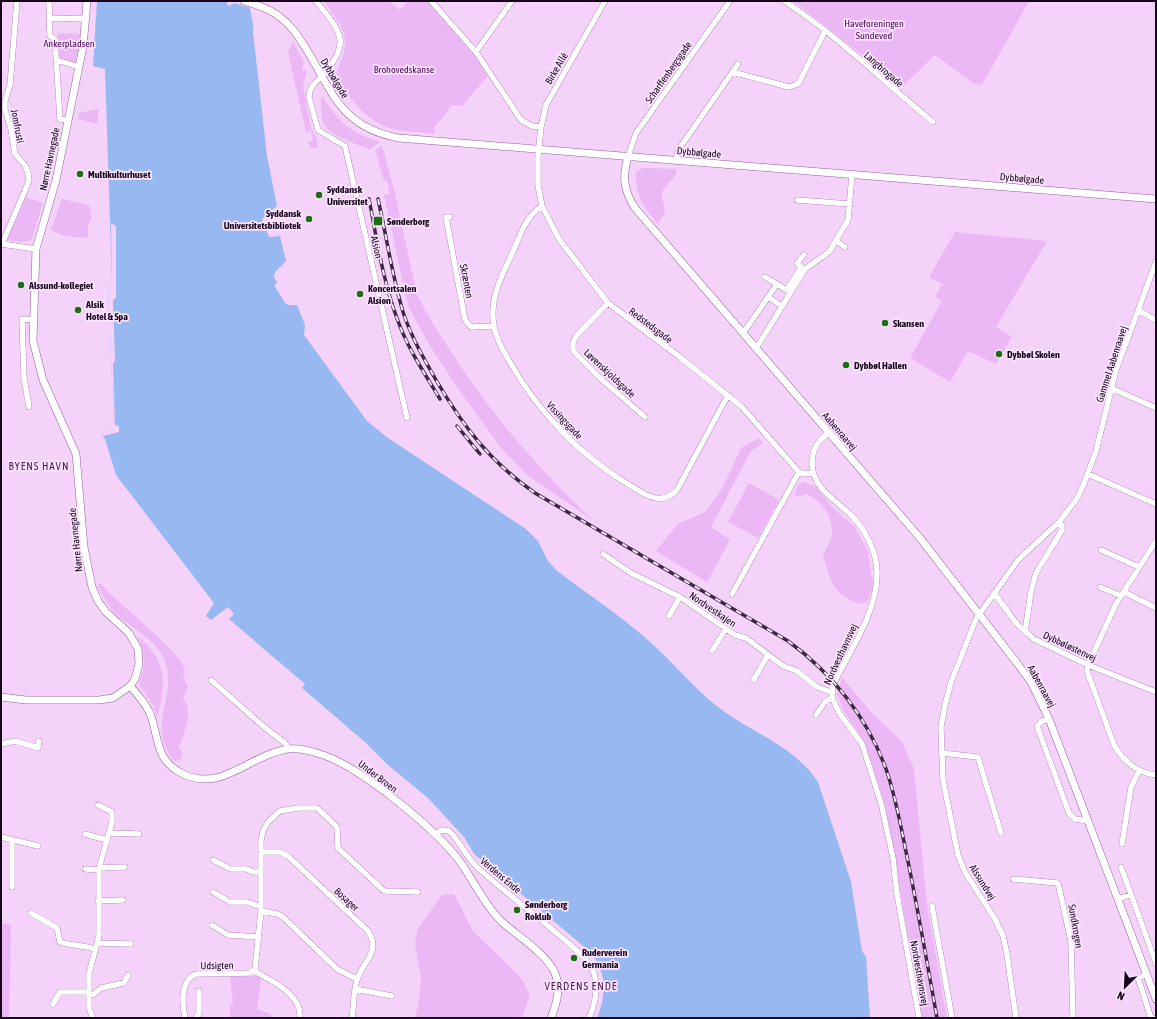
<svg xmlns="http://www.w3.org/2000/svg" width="1157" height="1019" font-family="'Asap Condensed',sans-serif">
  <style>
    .green { fill: #ecb7f5 }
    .water { fill: #98b8f1 }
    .pier { fill: #f4d2fa }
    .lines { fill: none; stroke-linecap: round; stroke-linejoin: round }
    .minor-casing { stroke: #915e9b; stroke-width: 6 }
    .tertiary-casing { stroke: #915e9b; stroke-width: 8 }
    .minor { stroke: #fff; stroke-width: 5.5 }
    .tertiary { stroke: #fff; stroke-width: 7 }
    .rail-casing { stroke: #3e2943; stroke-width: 3.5 }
    .rail { stroke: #fbe4ff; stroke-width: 2; stroke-dasharray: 6; stroke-linecap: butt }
    .poi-dot { fill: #1e6d12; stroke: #fbe4ff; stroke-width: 1.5 }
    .labels { text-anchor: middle; stroke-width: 3.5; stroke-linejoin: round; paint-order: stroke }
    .park-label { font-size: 10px; fill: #4d0258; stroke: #fbe4ff }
    .street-label { font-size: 10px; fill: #17041b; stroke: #fbe4ff }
    .poi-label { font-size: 10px; font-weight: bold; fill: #17041b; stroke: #fbe4ff; text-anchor: start }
    .neighbourhood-label { font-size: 11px; letter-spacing: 1px; fill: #481851; stroke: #fbe4ff }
  </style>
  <rect width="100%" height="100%" fill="#f4d2fa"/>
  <!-- green -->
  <path class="green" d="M 324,1 L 389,1 L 400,10 L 408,1 L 427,1 L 474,55 L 488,76 L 462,106 L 451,105 L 445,115 L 434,127 L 435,134 C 422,132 409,132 397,130 C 368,124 348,99 336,73 C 353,36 345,32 324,1 Z
    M 793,1 L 1029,1 L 982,85 L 974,84 L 935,55 L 903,86 Z
    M 58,33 L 81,34 L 75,64 L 59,59 Z
    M 293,42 L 304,62 L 302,69 L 307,71 L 303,86 L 311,128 L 317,139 L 318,147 L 311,148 L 308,142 L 313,141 L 311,131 L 306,132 L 288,52 Z
    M 323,97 C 339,123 351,133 380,142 L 370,149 C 358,145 332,136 325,126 C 320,119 321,106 321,98 Z
    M 99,109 L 97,124 L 78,119 L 79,113 Z
    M 382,146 L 395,193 L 417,295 C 426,313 437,330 448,347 C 489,412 538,469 594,521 L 527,475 L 502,449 L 459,390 L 430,346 L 408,306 L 384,195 L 390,194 L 387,181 L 384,181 L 375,150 Z
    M 643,168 L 677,169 C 676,180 665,184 662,193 C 661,200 665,206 665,212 L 658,224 C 643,206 636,197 636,172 Z
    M 26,197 L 43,203 L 32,238 L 30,241 L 20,242 L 7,240 Z
    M 62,199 L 89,205 L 92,218 L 88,226 L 88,238 L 64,236 L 51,230 Z
    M 955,232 L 1047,241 L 996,327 L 1012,337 L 996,364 L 968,351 L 950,382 L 910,358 L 942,301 L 935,297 L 942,284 L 929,277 Z
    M 759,438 L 763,443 L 751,451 L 711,527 L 730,540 L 707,582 L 656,551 L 678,524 L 705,512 L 722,489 L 741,448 Z
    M 804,482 L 816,487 L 834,509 L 855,527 L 868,551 L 873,587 L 867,602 L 860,604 C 831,593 833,584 823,556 C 826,549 831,541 832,535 C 834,517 821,500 806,494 L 798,497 L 794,494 L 798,485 Z
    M 749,483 L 779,500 L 758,538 L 728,522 Z
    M 101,583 C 113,601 186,654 185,672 C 185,675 183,676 183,678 L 188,687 L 183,698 C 194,713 184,731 179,748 L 182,751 L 181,759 L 174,761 C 145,723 178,699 165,661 C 157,640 134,630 117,615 C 108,606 103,596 97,585 Z
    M 138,636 C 167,662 167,682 157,717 L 153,705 L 139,684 C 146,663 145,657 138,636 Z
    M 842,677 L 870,711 L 902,742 L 914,769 L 927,905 L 947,1018 L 922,1018 L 885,804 L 865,743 L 845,713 L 837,695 Z
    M 454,894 L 473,931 L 522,979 L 530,995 L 522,1018 L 415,1018 L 419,1002 L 421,977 L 415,944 L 417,930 L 442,895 Z
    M 1,923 L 11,925 L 9,1018 L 1,1018 Z
    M 230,976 L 256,976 L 261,978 L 257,1009 L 271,1014 L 271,1018 L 230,1018 L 230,1006 L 233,1003 Z"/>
  <!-- water -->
  <path class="water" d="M 97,1 L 251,1 C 248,13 255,21 253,32 L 267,156 L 277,206 L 262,219 L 269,237 L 280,236 L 286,261 L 275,272 L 274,276 L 277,283 L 274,285 L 285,303 L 288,305 L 297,305 L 305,325 L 304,335 L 367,421 L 388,438 L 526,529 L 538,541 L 548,561 L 557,571 C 588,594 621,616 649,641 C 674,663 695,690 722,710 C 755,734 795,747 818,782 L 851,882 L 862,951 L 866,957 L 870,1018 L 597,1018 C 607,994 607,969 588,950 L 474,854 L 464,837 L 428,798 L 388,765 L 366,743 L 302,688 L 305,684 L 229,619 L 234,614 L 228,607 L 211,620 L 206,616 L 214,603 L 116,475 L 105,439 L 101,434 L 114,430 L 108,282 L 112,282 L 105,69 L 93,66 Z"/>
  <!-- pier -->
  <path class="pier" d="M 227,1 L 253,1 L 251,8 L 234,3 L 229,6 L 227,5 Z
    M 111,223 L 116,226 L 116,298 L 113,300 L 115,360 L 113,364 L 115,425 L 119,426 L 119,432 L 103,436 L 101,434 L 114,430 L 108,282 L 112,282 Z"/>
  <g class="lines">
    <defs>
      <path id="minor" d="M 49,1 L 50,36 L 55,39 L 60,119 L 67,120
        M 316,1 C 343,34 352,43 319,79 C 313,84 309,89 309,97 L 318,130 L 345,146 L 407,418
        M 431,1 L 476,52 L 521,120 L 532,126 L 541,127
        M 605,1 L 546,105 L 541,127 L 538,156 L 538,185 L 542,206 L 559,239 L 608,303 L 681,358 L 742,407 L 799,472 L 804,474 L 813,473
        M 784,1 C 837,35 884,82 933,122
        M 49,18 L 86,19
        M 476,52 L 512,1
        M 57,60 L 79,67
        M 732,72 L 789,87 L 798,84 L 825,31
        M 628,157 L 636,133 L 730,1
        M 676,160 L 679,149 L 738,64
        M 797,200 L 850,204
        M 542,206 C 525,217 520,236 512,254 C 501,277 489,300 494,326 C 496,338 502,349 508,359 C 536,409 577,453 626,483 C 643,493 660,508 677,490 L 728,395
        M 450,217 L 446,217 L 465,320 L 471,327 L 494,326
        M 836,241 L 845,247
        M 1,244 L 36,249
        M 2,244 L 29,181 L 28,173 L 25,165 L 15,154 L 11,129 L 5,110 L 5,101 L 10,85 L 17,1
        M 765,277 L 787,290 L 801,267 L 797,263 L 804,255
        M 768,297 L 779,304
        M 608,303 L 576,336 L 573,343 L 573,350 L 577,355 L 601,379 L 645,417
        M 1138,310 L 1156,320
        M 742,332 L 746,329 L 777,284
        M 755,347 L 759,344 L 805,269 L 829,252 L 848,220 L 852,175
        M 1111,388 L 1156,408
        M 29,407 L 24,378 L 22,319 L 34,320
        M 828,432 C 825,436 821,439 818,443 C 814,448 812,457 812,464 C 813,489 835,499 851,515 C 865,529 877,552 877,572 C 878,611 850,651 833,685 L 832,698 L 840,714 L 862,744 L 881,803 L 893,858 L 897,894 L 919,1018
        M 1088,474 L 1156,504
        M 1156,541 L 1116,604 L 1088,665 L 1087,671 L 1114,745 C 1124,762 1137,773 1156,775
        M 1101,550 L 1139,567
        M 603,554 L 631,573 L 680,597 L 735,635 L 746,638 L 783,666 L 797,671 L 817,687 L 831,692
        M 1100,587 L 1121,596
        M 1124,592 L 1156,608
        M 994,593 L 1017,624 L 1034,639 L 1088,665 L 1156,692
        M 732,594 L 799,472
        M 669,616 L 680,597
        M 1025,632 L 1031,592 L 1036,573 L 1062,530 L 1062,526 L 1059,522
        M 712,651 L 726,629
        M 754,679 L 768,655
        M 211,680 L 264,727 L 285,743 L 289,749
        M 816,715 L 825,702 L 832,698
        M 1049,719 L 1042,721 L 1037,726 L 1069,813 L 1075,819 L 1088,821
        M 1,744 L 15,741 L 38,748 L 39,741
        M 941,753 L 978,757 L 1001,833
        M 110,833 L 139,834
        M 85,834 L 107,840
        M 434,834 L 442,830 L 449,831 C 461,842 466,858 479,869 C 505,892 533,913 559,935 C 569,944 582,953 590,965 C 600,980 596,1003 589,1018
        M 1,837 L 38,846
        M 12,840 L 12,887
        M 1122,844 L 1131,787 L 1139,771
        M 261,852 L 280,852 L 289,857 L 368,931 C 382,953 362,961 357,980 C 353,992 354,1006 352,1018
        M 213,860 L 231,869 L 247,869 L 253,872 L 261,872
        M 1121,867 L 1156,963
        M 99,868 L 125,867
        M 85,869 L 98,870
        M 1013,879 L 1058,883 L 1071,941 L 1073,1018
        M 213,892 L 230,902 L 247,902 L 261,907
        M 1118,899 L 1130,895
        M 98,901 L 123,900
        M 932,906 L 952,1018
        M 261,911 L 278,914 L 284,918 L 337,969 L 357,979
        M 31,913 L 57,928 L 60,942 C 72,946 84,945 95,949
        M 212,925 L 228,935 L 259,937
        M 97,943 L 131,944
        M 254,971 C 272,981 302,994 300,1018
        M 1147,974 L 1138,978 L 1151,1018
        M 355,989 L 392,996
        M 89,995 L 94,994 L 101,988 L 124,983 L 128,975
        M 53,1004 L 60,992 L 88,992
        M 93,1018 L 89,1008 L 89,974 L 99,935 L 99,868 L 112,822 L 112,812 L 98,805
        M 185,1018 C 182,1003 180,981 196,974 L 250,973 L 255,969 L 261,911 L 261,840 L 263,831 L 268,822 L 280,811 L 298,808 L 317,808 L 337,827 L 338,848 L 384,891 L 418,892
        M 196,1018 L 199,1013 L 199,991
        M 1016,1018 L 1007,954 L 1003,936 L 995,919 L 965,872 L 958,855 L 943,780 L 941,727 L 945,705 L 951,682 L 976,619 L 1018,560 L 1059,522 L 1076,500 L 1083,486 L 1096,451 L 1116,370 L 1156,262
        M 1155,1018 L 1156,1018"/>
      <path id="tertiary" d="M 244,1 C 257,5 270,9 280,17 C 291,25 298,36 305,47 C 333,92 340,127 399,138 L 1156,199
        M 628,157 C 622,177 624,191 635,208 L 920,538 L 1017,663 L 1031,682 L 1049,719 L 1156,999
        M 130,686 C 138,695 147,705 151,716 C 159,740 156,761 183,774 C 221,792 248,757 283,750 C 295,747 308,750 320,754 C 358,765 433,827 458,859 C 473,879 483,903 501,921 C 517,936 546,953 555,973 C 561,988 557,1003 551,1018
        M 1,697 L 26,700 L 99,700 L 113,698 L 130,686 L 135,679 L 139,664 L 138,649 L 129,633 L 106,612 L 98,601 L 92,587 L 84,547 L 76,454 L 43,380 L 33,341 L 36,249 L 56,180 L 83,47 L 87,1"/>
    </defs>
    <!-- minor casing -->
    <use href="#minor" class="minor-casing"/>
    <!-- tertiary casing -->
    <use href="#tertiary" class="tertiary-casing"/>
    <!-- minor -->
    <use href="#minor" class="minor"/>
    <!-- tertiary -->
    <use href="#tertiary" class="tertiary"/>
    <defs>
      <path id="rail" d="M 369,199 C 377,240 383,282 398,321 C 408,349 425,374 440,399
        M 378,199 C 387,238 392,277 404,315 C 412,338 424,359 436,380 C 463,426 490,462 535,493 L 788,641 C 832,673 867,717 886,769 C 897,800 902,834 909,866 C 919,917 928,967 937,1018
        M 457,426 L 480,454"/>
    </defs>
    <!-- rail casing -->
    <use href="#rail" class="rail-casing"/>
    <!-- rail -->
    <use href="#rail" class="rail"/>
  </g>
  <!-- markers -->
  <g class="poi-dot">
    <circle cx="80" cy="174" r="4"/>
    <circle cx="319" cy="195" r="4"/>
    <circle cx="309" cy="219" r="4"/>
    <rect x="373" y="216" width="10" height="10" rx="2"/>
    <circle cx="21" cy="285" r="4"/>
    <circle cx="360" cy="294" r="4"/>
    <circle cx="78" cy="310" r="4"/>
    <circle cx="885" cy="323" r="4"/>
    <circle cx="999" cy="354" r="4"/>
    <circle cx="846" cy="365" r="4"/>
    <circle cx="517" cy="910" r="4"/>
    <circle cx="574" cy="958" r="4"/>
  </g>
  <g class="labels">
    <!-- park labels -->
    <g class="park-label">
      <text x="874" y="27">Haveforeningen<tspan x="874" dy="12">Sundeved</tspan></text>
      <text x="69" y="47">Ankerpladsen</text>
      <text x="404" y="73">Brohovedskanse</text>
    </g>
    <!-- street labels -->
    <g class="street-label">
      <text transform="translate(556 68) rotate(-60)" y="4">Birke Allé</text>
      <text transform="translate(884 69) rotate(41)" y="4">Langbrogade</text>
      <text transform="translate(668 72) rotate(-55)" y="4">Scharffenbergsgade</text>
      <text transform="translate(335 78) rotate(59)" y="4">Dybbølgade</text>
      <text transform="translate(18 126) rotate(79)" y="4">Jomfrusti</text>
      <text transform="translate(699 152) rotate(5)" y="4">Dybbølgade</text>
      <text transform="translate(49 159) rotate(-78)" y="4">Nørre Havnegade</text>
      <text transform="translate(1022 178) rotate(5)" y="4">Dybbølgade</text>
      <text transform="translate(377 247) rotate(77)" y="4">Alsion</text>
      <text transform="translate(467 281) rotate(79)" y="4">Skrænten</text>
      <text transform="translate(651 325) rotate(37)" y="4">Redstedsgade</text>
      <text transform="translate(1111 364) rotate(-72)" y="4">Gammel Aabenraavej</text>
      <text transform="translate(610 373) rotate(43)" y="4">Løvenskjoldsgade</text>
      <text transform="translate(565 420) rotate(47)" y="4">Vissingsgade</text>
      <text transform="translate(840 431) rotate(49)" y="4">Aabenraavej</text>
      <text transform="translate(75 540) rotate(-96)" y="4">Nørre Havnegade</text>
      <text transform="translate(713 609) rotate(34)" y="4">Nordvestkajen</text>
      <text transform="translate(1070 646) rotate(25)" y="4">Dybbøløstenvej</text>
      <text transform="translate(840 654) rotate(-65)" y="4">Nordvesthavnsvej</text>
      <text transform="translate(1042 686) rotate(61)" y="4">Aabenraavej</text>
      <text transform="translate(378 776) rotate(37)" y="4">Under Broen</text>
      <text transform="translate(501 875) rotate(40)" y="4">Verdens Ende</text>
      <text transform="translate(983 882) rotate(58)" y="4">Alssundvej</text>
      <text transform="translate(347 899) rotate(43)" y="4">Bosager</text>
      <text transform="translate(1076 926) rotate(80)" y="4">Sundkrogen</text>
      <text transform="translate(217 965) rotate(-1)" y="4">Udsigten</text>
      <text transform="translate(920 973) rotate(80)" y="4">Nordvesthavnsvej</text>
    </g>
    <!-- poi labels -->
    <g class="poi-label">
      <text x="88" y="178">Multikulturhuset</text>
      <text x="327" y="193">Syddansk<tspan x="327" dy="12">Universitet</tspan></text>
      <text x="301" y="217" text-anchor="end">Syddansk<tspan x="301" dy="12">Universitetsbibliotek</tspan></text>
      <text x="387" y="225">Sønderborg</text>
      <text x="29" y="289">Alssund-kollegiet</text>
      <text x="368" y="292">Koncertsalen<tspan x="368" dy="12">Alsion</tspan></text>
      <text x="86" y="308">Alsik<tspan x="86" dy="12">Hotel &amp; Spa</tspan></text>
      <text x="893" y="327">Skansen</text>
      <text x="1007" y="358">Dybbøl Skolen</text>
      <text x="854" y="369">Dybbøl Hallen</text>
      <text x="525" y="908">Sønderborg<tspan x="525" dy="12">Roklub</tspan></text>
      <text x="582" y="956">Ruderverein<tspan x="582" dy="12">Germania</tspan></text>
    </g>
    <!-- neighbourhood labels -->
    <g class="neighbourhood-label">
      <text x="39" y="470">BYENS HAVN</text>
      <text x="581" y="990">VERDENS ENDE</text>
    </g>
  </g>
  <!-- border -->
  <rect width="1157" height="1019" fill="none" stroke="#17041b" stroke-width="4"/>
  <!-- north arrow -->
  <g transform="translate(1125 987) rotate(204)" stroke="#fbe4ff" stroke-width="3" paint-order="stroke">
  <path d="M0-3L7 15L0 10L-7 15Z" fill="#17041b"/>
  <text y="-6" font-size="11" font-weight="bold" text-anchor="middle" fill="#17041b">N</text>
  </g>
</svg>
